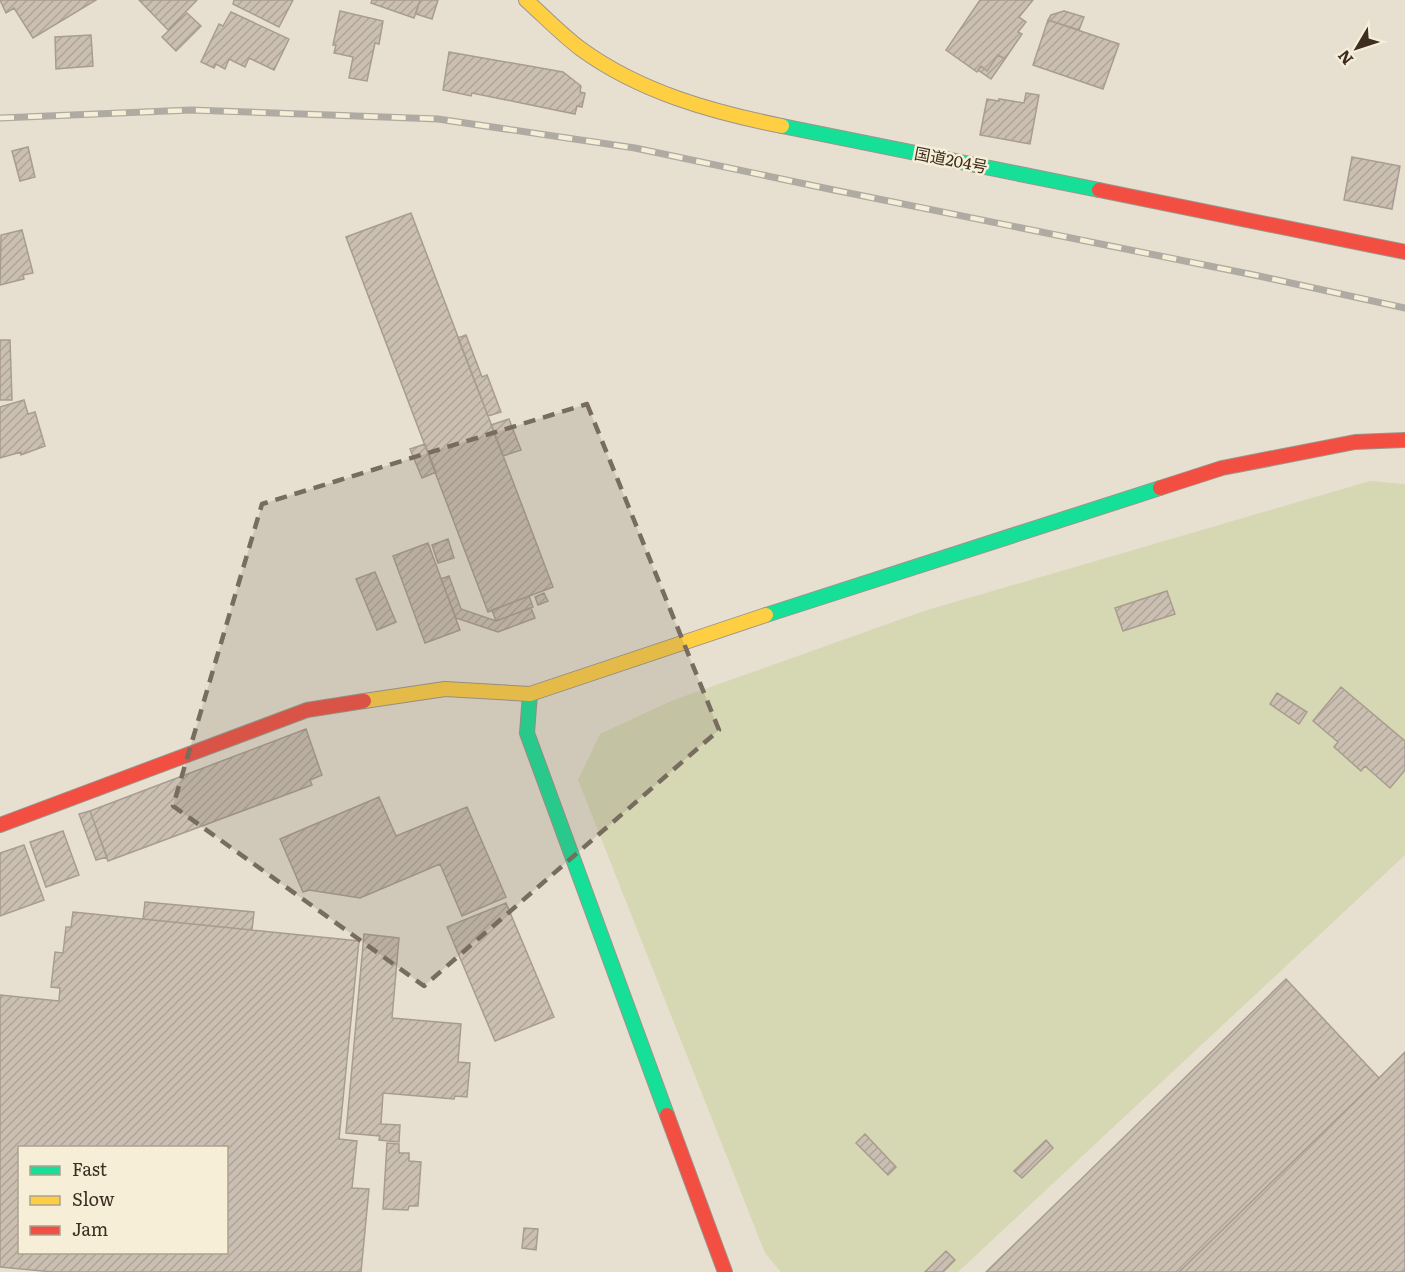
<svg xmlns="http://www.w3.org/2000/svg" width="1405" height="1272" font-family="Literata,'Noto Sans JP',serif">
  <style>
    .pitch { fill: #d6d7b3 }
    .building { fill: url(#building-hatch); stroke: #a89c90; stroke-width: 1.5; fill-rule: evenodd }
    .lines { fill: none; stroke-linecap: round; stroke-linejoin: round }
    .fast-casing { stroke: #9c958a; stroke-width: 16 }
    .slow-casing { stroke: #9c958a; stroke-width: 16 }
    .jam-casing { stroke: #9c958a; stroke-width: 16 }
    .fast { stroke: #16e098; stroke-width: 14 }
    .slow { stroke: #ffcf43; stroke-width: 14 }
    .jam { stroke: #f24e42; stroke-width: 14 }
    .rail-casing { stroke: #afaaa2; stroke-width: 7 }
    .rail { stroke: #f7eed8; stroke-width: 4.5; stroke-dasharray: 14; stroke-linecap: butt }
    .marked { fill: #786c5e; fill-opacity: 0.2; stroke: #786c5e; stroke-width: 4.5; stroke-dasharray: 12 8; stroke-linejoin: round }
    .labels { text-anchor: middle; stroke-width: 5; stroke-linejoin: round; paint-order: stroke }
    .street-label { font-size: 16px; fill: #3d2e20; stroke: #f7eed8 }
  </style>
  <defs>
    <pattern id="building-hatch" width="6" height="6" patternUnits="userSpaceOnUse" patternTransform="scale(1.5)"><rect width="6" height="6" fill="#cbbfb2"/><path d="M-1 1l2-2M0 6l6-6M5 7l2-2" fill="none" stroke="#afa499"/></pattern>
  </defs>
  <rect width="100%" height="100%" fill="#e7e0d1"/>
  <!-- pitch -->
  <path class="pitch" d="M 1370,481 L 1405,484 L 1405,855 L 958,1272 L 781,1272 L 765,1253 L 578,780 L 600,734 L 671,701 L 924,611 Z"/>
  <!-- building -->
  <path class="building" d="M 0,0 L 96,0 L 33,38 L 14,8 L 6,13 Z
    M 139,0 L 197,0 L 168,30 Z
    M 234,0 L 293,0 L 279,27 L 233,4 Z
    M 372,0 L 420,0 L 414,18 L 371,3 Z
    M 420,0 L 438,0 L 432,19 L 416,14 Z
    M 980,0 L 1033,0 L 1019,17 L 1026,22 L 1018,32 L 1022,34 L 1005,59 L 998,55 L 987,71 L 981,66 L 977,72 L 946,50 Z
    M 340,11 L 383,21 L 379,44 L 375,43 L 367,81 L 349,78 L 353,57 L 334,53 L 336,45 L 333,45 Z
    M 1064,11 L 1084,17 L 1079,30 L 1048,20 L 1051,15 Z
    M 231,12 L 289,39 L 274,70 L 249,58 L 245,67 L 229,59 L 225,69 L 216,64 L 214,68 L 201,62 L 219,24 L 223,26 Z
    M 187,13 L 201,26 L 176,51 L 162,37 Z
    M 1048,20 L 1119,44 L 1103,89 L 1033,65 Z
    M 91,35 L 93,66 L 56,69 L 55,37 Z
    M 449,52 L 563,72 L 581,86 L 580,92 L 585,93 L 582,107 L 577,106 L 575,114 L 472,93 L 471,96 L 443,90 Z
    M 998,55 L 1005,59 L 991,79 L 978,70 L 981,66 L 987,71 Z
    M 1026,93 L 1039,95 L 1030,144 L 980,135 L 987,99 L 999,101 L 999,99 L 1024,103 Z
    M 28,147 L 35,177 L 20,181 L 12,151 Z
    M 1352,157 L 1400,166 L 1392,209 L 1344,200 Z
    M 411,213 L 553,587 L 488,612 L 346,237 Z
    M 22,230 L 33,273 L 23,275 L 24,279 L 0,285 L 1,235 Z
    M 466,335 L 482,377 L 487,375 L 501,412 L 488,416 L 458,338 Z
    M 0,340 L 10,340 L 12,400 L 0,400 Z
    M 24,400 L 28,414 L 35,412 L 45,446 L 21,455 L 21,452 L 0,458 L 0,407 Z
    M 509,419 L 521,450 L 503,456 L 491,425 Z
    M 425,444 L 436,472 L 422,478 L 410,449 Z
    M 448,539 L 454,558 L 438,563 L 432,545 Z
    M 428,543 L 460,630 L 425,643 L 393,556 Z
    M 375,572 L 396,622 L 377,630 L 356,579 Z
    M 449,576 L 461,609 L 496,621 L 531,608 L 535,618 L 498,632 L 456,618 L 441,579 Z
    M 1167,591 L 1175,614 L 1123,631 L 1115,608 Z
    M 544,593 L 548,601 L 538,605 L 535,597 Z
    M 529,596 L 533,607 L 496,621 L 492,610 Z
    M 1341,687 L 1405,741 L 1405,770 L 1390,788 L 1365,766 L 1361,771 L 1334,747 L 1338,742 L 1313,721 Z
    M 1277,693 L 1307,712 L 1299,724 L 1270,704 Z
    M 306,729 L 322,775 L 310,780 L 312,785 L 108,861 L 90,811 Z
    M 379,797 L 396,836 L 467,807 L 506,897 L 462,916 L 440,864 L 360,898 L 309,890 L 303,892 L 280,839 Z
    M 90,811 L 107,857 L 96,860 L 79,814 Z
    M 63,831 L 79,875 L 46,887 L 30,842 Z
    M 24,845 L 44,900 L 0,916 L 0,853 Z
    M 145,902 L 254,912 L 252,930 L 143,919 Z
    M 506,903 L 554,1017 L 495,1041 L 447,927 Z
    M 73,912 L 359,941 L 339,1139 L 357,1141 L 352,1188 L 369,1189 L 361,1272 L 53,1272 L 0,1267 L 0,995 L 59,1001 L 60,988 L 51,987 L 55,952 L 63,953 L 66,927 L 71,927 ZM 20,1148 L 226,1148 L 226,1252 L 20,1252 Z
    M 364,934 L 399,938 L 392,1018 L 461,1024 L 458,1062 L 470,1063 L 467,1097 L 455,1096 L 454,1099 L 383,1093 L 381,1124 L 400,1125 L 399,1142 L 379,1140 L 380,1136 L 346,1133 Z
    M 1286,979 L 1379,1078 L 1179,1272 L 986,1272 Z
    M 1405,1052 L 1405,1272 L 1179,1272 L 1379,1078 Z
    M 865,1134 L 896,1167 L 888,1175 L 856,1143 Z
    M 1046,1140 L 1053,1148 L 1022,1178 L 1014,1171 Z
    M 387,1143 L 399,1144 L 399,1153 L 409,1153 L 409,1161 L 421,1162 L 418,1206 L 409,1206 L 408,1210 L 383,1209 Z
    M 524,1228 L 538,1229 L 536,1250 L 522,1248 Z
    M 946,1251 L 955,1260 L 943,1272 L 925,1272 Z"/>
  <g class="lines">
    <defs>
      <path id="fast" d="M 782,126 L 1099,190
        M 766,615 L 1160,488
        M 530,694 L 527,733 L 667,1115"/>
      <path id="slow" d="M 526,0 C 544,16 562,35 581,49 C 640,92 712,112 782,126
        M 364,701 L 445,689 L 530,694 L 766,615"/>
      <path id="jam" d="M 1099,190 L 1405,252
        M 1160,488 L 1222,468 L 1355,442 L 1405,440
        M 0,825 L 307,710 L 364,701
        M 667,1115 L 725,1272"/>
    </defs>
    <!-- fast casing -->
    <use href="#fast" class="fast-casing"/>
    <!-- slow casing -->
    <use href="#slow" class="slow-casing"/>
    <!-- jam casing -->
    <use href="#jam" class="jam-casing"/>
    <!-- fast -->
    <use href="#fast" class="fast"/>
    <!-- slow -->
    <use href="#slow" class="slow"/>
    <!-- jam -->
    <use href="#jam" class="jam"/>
    <defs>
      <path id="rail" d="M 0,118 L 191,110 L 438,119 L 635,148 L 829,189 L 1259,276 L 1405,308"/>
    </defs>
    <!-- rail casing -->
    <use href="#rail" class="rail-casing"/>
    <!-- rail -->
    <use href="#rail" class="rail"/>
  </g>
  <!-- marked area -->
  <path class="marked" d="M 587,404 L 719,730 L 424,986 L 173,806 L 262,504 Z"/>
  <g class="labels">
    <!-- street labels -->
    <g class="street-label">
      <text transform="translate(951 160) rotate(11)" y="6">国道204号</text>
    </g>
  </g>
  <!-- legend -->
  <rect x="18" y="1146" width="210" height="108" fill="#f7eed8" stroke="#ada18e" stroke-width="1.5"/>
  <rect x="30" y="1166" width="30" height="9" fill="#16e098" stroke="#ada18e" stroke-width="1.5"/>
  <text x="72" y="1176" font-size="18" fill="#3d2e20">Fast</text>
  <rect x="30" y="1196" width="30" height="9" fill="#ffcf43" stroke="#ada18e" stroke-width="1.5"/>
  <text x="72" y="1206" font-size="18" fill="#3d2e20">Slow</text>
  <rect x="30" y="1226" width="30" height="9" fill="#f24e42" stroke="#ada18e" stroke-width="1.5"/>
  <text x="72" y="1236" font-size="18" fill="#3d2e20">Jam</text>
  <!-- north arrow -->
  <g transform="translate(1357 48) rotate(231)" stroke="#f7eed8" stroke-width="4.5" paint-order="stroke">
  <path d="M0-4.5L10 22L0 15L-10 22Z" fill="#3d2e20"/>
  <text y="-9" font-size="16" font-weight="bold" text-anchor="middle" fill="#3d2e20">N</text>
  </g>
</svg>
